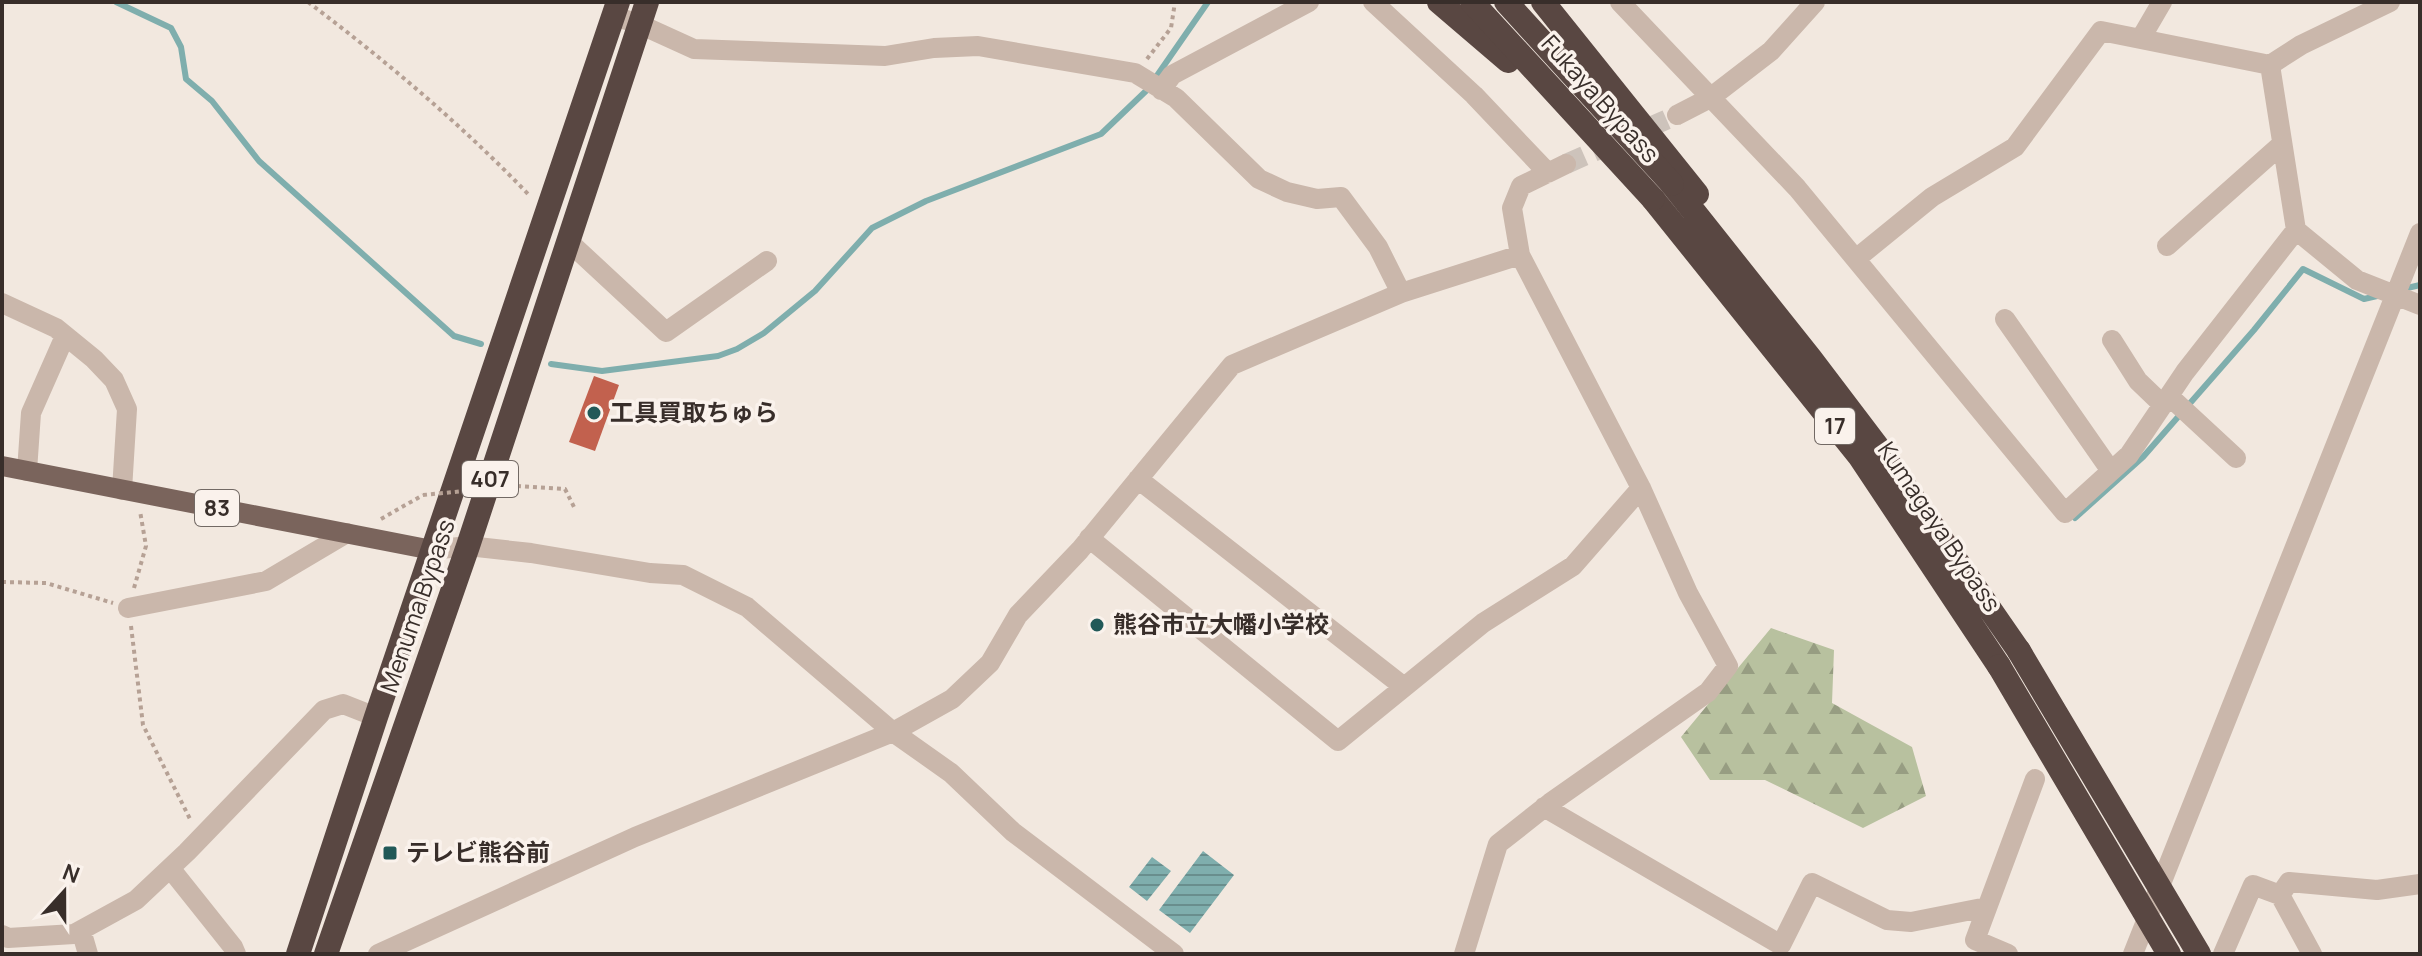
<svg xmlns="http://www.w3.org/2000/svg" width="2422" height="956" font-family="Manrope,'Noto Sans JP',sans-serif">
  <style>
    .forest { fill: url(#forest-firs) }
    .water { fill: url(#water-rules) }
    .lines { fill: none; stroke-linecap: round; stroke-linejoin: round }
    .stream { stroke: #7faead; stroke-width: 6 }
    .building { fill: #c2614e }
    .minor-tunnel { stroke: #cdc3bb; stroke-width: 20; stroke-dasharray: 20 10; stroke-linecap: butt }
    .path { stroke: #b6a195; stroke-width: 4; stroke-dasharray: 4 4; stroke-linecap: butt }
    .minor { stroke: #cab7ab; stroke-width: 20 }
    .major { stroke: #7a645c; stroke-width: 20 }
    .highway { stroke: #594742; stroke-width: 24 }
    .path-bridge { stroke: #b6a195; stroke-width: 4; stroke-dasharray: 4 4; stroke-linecap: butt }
    .highway-bridge { stroke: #594742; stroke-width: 24 }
    .poi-dot { fill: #215958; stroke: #faf2ec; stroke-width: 3 }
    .labels { text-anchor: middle; stroke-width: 7; stroke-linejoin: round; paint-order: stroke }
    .shield { fill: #faf2ec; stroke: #726964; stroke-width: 2 }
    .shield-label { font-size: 22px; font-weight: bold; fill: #382e2a }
    .street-label { font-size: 24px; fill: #382e2a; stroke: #faf2ec }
    .poi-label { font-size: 24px; font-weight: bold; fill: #382e2a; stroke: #faf2ec; text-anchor: start }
  </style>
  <defs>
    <pattern id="forest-firs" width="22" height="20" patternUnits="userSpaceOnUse" patternTransform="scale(2)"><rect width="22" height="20" fill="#b8c19f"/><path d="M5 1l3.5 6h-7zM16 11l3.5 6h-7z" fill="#979d82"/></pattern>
    <pattern id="water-rules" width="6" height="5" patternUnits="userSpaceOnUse" patternTransform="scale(2)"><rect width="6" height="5" fill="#7faead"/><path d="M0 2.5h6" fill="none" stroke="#698e8d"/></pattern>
  </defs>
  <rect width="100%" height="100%" fill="#f2e8df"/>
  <!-- forest -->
  <path class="forest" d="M 1771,628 L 1834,650 L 1832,703 L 1912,747 L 1926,796 L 1863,828 L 1765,780 L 1710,780 L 1681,737 Z"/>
  <!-- water -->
  <path class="water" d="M 1203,851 L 1234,875 L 1190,933 L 1159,910 Z
    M 1152,857 L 1171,871 L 1147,901 L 1129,887 Z"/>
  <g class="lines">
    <!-- stream -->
    <path class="stream" d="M 116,2 L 171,28 L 181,47 L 186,79 L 212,101 L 259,161 L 454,336 L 481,344
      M 2403,289 L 2420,285
      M 551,364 L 602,371 L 718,356 L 737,349 L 764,333 L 815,291 L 872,228 L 926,201 L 1101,134 L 1147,90 L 1208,2
      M 2075,518 L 2143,457 L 2254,330 L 2303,269 L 2364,299 L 2377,296"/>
  </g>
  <!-- building -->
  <path class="building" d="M 594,376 L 619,385 L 595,451 L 569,442 Z"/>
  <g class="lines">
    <!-- minor-tunnel -->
    <path class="minor-tunnel" d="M 1566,164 L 1677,115"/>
    <!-- path -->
    <path class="path" d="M 308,2 C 386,61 461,124 529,195
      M 1147,59 L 1171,28 L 1175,2
      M 517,486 L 565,489 L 575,509
      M 381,519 L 423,495
      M 2,582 L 46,583 L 113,603
      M 134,588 L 146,546 L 140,511
      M 131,626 L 143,725 L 191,821"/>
    <!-- minor -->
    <path class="minor" d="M 1373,2 L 1474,95 L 1548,173
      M 1620,2 L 1797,188 L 2065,513 L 2129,455 L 2185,372 L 2296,230
      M 614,16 L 639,24 L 694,49 L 885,56 L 934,48 L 978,46 L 1135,73 L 1176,98 L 1259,179 L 1287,192 L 1317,199 L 1341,197 L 1378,247 L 1401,293
      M 2141,38 L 2162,2
      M 2270,65 L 2301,45 L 2390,2
      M 1161,90 L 1172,75 L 1309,2
      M 1677,115 L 1710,98 L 1771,51 L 1815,2
      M 568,241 L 666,332 L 767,261
      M 2167,246 L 2282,144
      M 1857,258 L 1932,197 L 2015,147 L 2101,31 L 2270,65 L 2296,230 L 2357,280 L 2420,305
      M 2,303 L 56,328 L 94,359 L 114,380 L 127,409 L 122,490
      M 2005,319 L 2111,471
      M 2112,340 L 2138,381 L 2163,405
      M 2169,396 L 2236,458
      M 27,471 L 31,413 L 65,336
      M 1138,479 L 1404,687
      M 1089,538 L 1338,741 L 1483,623 L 1573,566 L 1641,488
      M 432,550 L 468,546 L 531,553 L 650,573 L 683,575 L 747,607 L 893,732 L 951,773 L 1013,832 L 1174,954
      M 128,608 L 266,581 L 347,533
      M 1544,807 L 1781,945 L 1812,883 L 1887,920 L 1911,922 L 1987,907
      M 170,868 L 233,947 L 236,954
      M 81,930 L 88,954
      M 2,935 L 8,938 L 74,934 L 136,900 L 187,852 L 324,710 L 343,704 L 376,717
      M 378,954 L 635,837 L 893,732 L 952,699 L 990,663 L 1018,615 L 1080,550 L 1232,365 L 1401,293 L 1520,255
      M 1464,954 L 1498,844 L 1550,803 L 1708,692 L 1728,666 L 1688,593 L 1641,488 L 1520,255 L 1512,208 L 1521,186 L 1566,164
      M 2008,954 L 1975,940 L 2035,779
      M 2133,954 L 2420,233
      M 2223,954 L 2253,885 L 2280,895
      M 2312,954 L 2280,895 L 2289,882 L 2377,890 L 2420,884"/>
    <!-- major -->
    <path class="major" d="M 2,466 L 432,550"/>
    <!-- highway -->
    <path class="highway" d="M 1439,2 L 1508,61
      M 1543,2 L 1697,194
      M 1672,184 L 1811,359 L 1877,446 L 2019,651
      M 1653,199 L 1860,457 L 1999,666
      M 298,954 L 376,717 L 618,2
      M 326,954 L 468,546 L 647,2"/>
    <!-- path-bridge -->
    <path class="path-bridge" d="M 423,495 L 517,486"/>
    <!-- highway-bridge -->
    <path class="highway-bridge" d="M 1472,2 L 1653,199
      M 1506,2 L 1672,184
      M 2019,651 L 2199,954
      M 1999,666 L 2169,954"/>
  </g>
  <!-- markers -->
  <g class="poi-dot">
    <circle cx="594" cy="413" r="8"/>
    <circle cx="1097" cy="625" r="8"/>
    <rect x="382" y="845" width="16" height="16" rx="4"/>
  </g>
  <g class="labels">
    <!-- shield labels -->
    <g class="shield">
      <rect x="1815" y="408" width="40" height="36" rx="6"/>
      <rect x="462" y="461" width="56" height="36" rx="6"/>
      <rect x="195" y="490" width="44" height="36" rx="6"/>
    </g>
    <g class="shield-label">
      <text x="1835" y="434">17</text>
      <text x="490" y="487">407</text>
      <text x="217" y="516">83</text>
    </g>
    <!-- street labels -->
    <g class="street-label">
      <text transform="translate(1600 99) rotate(48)" y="8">Fukaya Bypass</text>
      <text transform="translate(1939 527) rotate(56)" y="8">Kumagaya Bypass</text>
      <text transform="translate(418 606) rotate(-71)" y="8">Menuma Bypass</text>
    </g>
    <!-- poi labels -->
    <g class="poi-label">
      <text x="610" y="421">工具買取ちゅら</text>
      <text x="1113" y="633">熊谷市立大幡小学校</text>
      <text x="406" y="861">テレビ熊谷前</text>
    </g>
  </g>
  <!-- border -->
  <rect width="2422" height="956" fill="none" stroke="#382e2a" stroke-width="8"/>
  <!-- north arrow -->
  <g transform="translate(64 892) rotate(21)" stroke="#faf2ec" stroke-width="6" paint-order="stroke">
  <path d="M0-6L14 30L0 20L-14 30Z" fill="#382e2a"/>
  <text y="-12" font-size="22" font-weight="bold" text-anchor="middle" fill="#382e2a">N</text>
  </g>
</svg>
